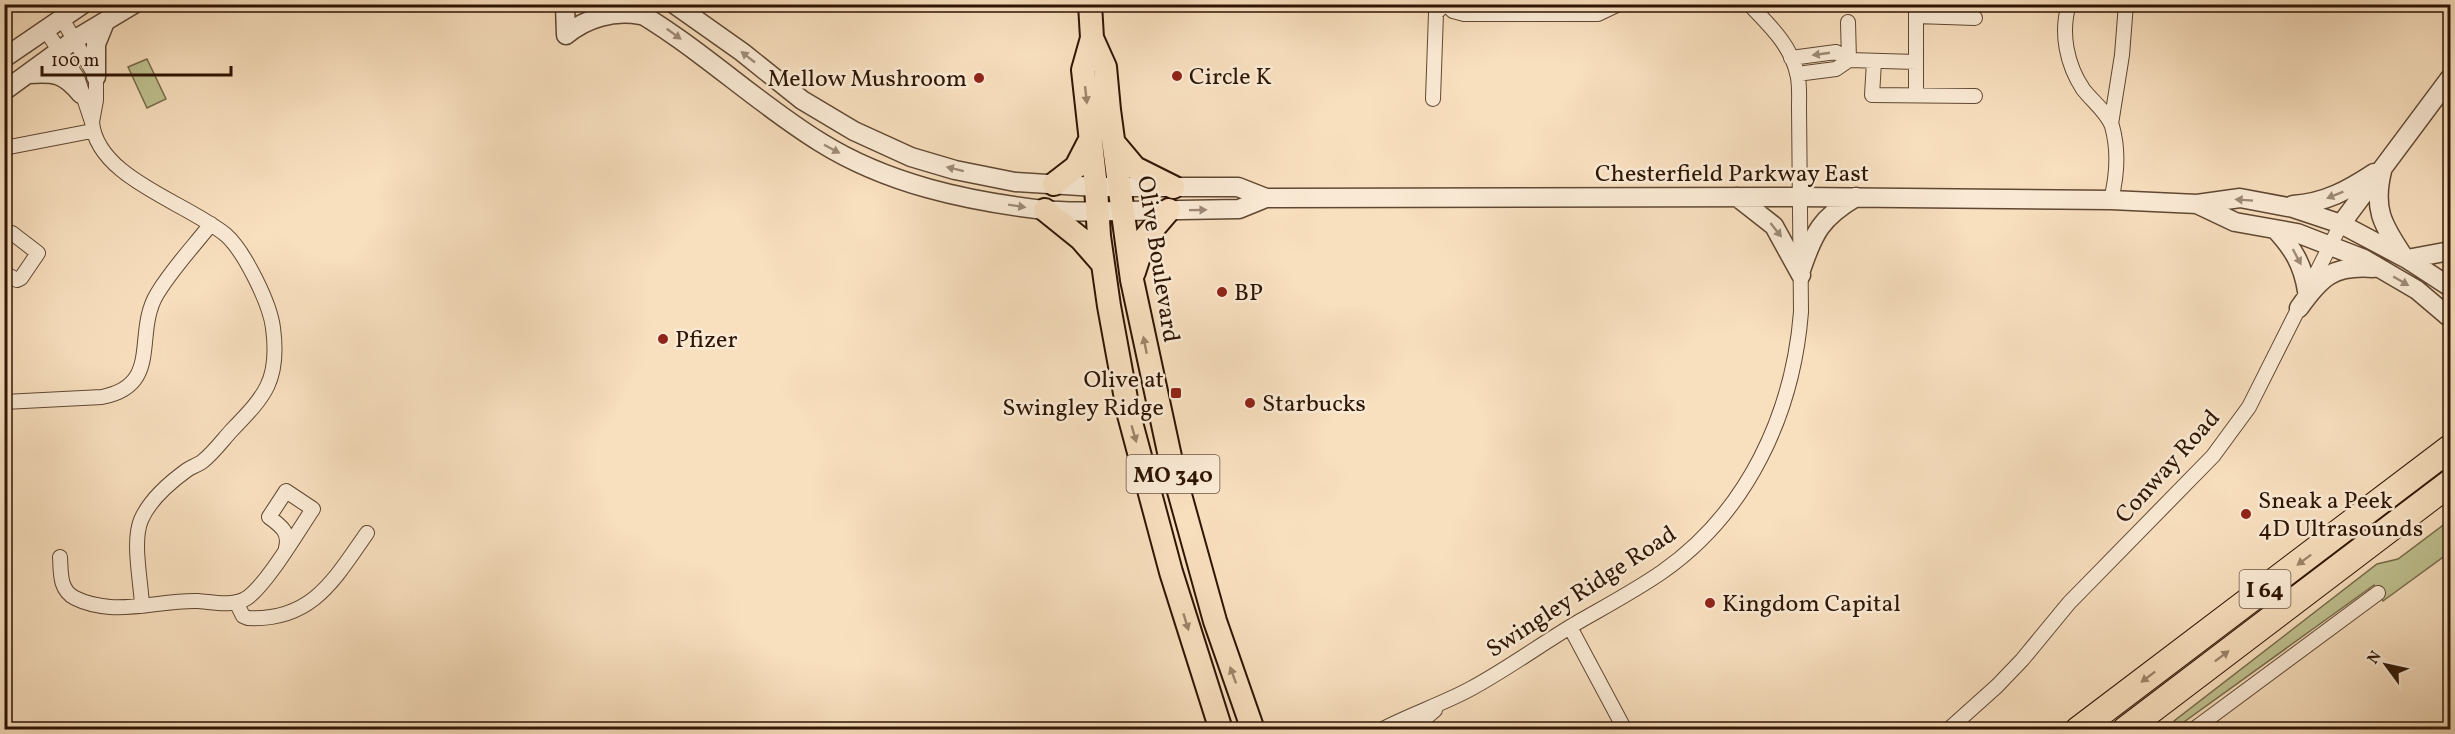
<svg xmlns="http://www.w3.org/2000/svg" width="2455" height="734" font-family="Vollkorn,serif">
  <style>
    .green { fill: #bfc190; stroke: #766b4a; stroke-width: 1.5 }
    .lines { fill: none; stroke-linecap: round; stroke-linejoin: round }
    .minor-casing { stroke: #604832; stroke-width: 16 }
    .tertiary-casing { stroke: #604832; stroke-width: 21 }
    .primary-casing { stroke: #2e1504; stroke-width: 26 }
    .motorway-casing { stroke: #2e1504; stroke-width: 28 }
    .minor { stroke: #faead5; stroke-width: 14 }
    .tertiary { stroke: #faead5; stroke-width: 18 }
    .primary { stroke: #f8dfbe; stroke-width: 22 }
    .motorway { stroke: #f8dfbe; stroke-width: 26 }
    .oneway { fill: #9e8a77 }
    .oneway2 { fill: #9d846a }
    .poi-dot { fill: #8f2418; stroke: #faead5; stroke-width: 2 }
    .labels { text-anchor: middle; stroke-width: 5; stroke-linejoin: round; paint-order: stroke }
    .shield { fill: #faead5; stroke: #6b5543; stroke-width: 1.5 }
    .shield-label { font-size: 22px; font-weight: bold; fill: #2e1504 }
    .poi-label { font-size: 24px; fill: #2e1504; stroke: #faead5; text-anchor: start }
    .street-label { font-size: 24px; fill: #2e1504; stroke: #faead5 }
  </style>
  <rect width="100%" height="100%" fill="#f8dfbe"/>
  <filter id="stains"><feTurbulence type="fractalNoise" baseFrequency=".00333" numOctaves="4"/><feColorMatrix values="0 0 0 0 .2 0 0 0 0 .09 0 0 0 0 .02 0 0 0 .5 -.17"/></filter>
  <radialGradient id="worn" r=".72"><stop offset=".6" stop-color="#630" stop-opacity="0"/><stop offset="1" stop-color="#630" stop-opacity=".3"/></radialGradient>
  <!-- green -->
  <path class="green" d="M 147,59 L 166,99 L 147,108 L 128,67 Z
    M 2450,520 L 2450,552 L 2383,601 L 2374,585 L 2177,727 L 2174,721 L 2377,564 L 2398,559 Z"/>
  <g class="lines">
    <defs>
      <path id="minor" d="M 1446,4 L 1453,11 L 1464,14 L 1598,14 L 1619,4
        M 2069,4 C 2060,33 2067,65 2083,89 C 2092,101 2107,112 2112,126 C 2119,151 2117,176 2111,200
        M 1916,16 L 1975,18
        M 1848,22 L 1849,60
        M 45,29 L 77,77 L 92,122 L 96,100 L 96,77 L 61,17
        M 1791,58 L 1836,52 L 1849,60 L 1916,62
        M 1874,62 L 1872,95 L 1975,96
        M 1797,74 L 1836,69 L 1849,60
        M 1916,95 L 1916,4
        M 1433,99 L 1436,13 L 1445,4
        M 92,122 C 97,178 186,202 226,235 C 244,251 270,303 273,328 C 280,380 265,396 231,431 C 222,441 213,453 203,461 C 198,465 191,467 187,470 C 169,483 150,499 141,520 C 132,542 141,581 142,606
        M 2111,124 L 2122,55 L 2126,4
        M 4,148 L 92,131
        M 4,235 L 7,232 L 12,233 L 38,253 L 21,278 L 17,280 L 4,273
        M 4,402 L 102,397 C 163,385 133,334 157,294 C 172,269 193,247 211,224
        M 60,557 C 61,572 59,590 75,598 C 85,603 99,606 110,607 C 139,609 169,600 198,601 C 213,602 233,607 247,598 C 267,584 298,531 313,509 L 286,491 L 269,517 C 281,526 290,532 286,548
        M 236,602 L 243,616 L 248,618 C 312,621 334,580 367,533
        M 1570,627 L 1625,730
        M 1381,730 C 1411,714 1443,704 1472,688 C 1509,668 1544,642 1580,621 C 1608,605 1636,590 1662,572 C 1748,512 1793,413 1801,312 L 1799,107 C 1799,96 1800,84 1797,73 C 1790,44 1769,25 1749,4
        M 1412,730 L 1435,710
        M 1948,730 L 1997,686 L 2022,660 L 2069,603 L 2213,456 L 2249,407 L 2341,224
        M 2193,730 L 2378,593"/>
      <path id="tertiary" d="M 565,4 L 566,35
        M 624,4 C 695,43 752,100 820,142 C 887,184 967,201 1044,210 C 1069,213 1095,211 1121,211 C 1160,210 1199,210 1239,209 L 1266,198 L 1801,197 L 2111,200 L 2197,204 L 2240,198 L 2293,208 L 2341,224 L 2407,259 L 2450,287
        M 674,4 L 742,52 L 802,100 L 854,131 L 911,157 L 955,170 L 1015,182 L 1096,187 L 1238,187 L 1266,198
        M 566,35 C 586,18 614,10 640,15
        M 4,58 L 83,4
        M 28,74 C 54,72 64,73 81,94
        M 96,77 L 96,44 L 105,22
        M 4,91 L 74,40 L 134,4
        M 2382,171 C 2373,208 2382,224 2402,254
        M 1737,197 L 1774,226 L 1801,275
        M 2197,204 L 2235,222 L 2297,233 L 2364,259 L 2417,290 L 2450,318
        M 2293,205 C 2325,203 2348,190 2374,173
        M 2341,224 L 2450,78
        M 2275,229 C 2293,248 2303,265 2307,291
        M 2407,259 L 2450,251
        M 1801,270 C 1814,232 1821,218 1856,197
        M 2299,308 C 2321,277 2333,265 2373,268"/>
      <path id="primary" d="M 1090,4 L 1092,38 L 1083,70 L 1096,187 L 1099,236 L 1109,306 L 1129,415 L 1171,572 L 1221,730
        M 1092,38 L 1105,67 L 1109,110 L 1132,280 L 1172,466 L 1215,621 L 1253,730
        M 1114,143 L 1135,168 L 1173,187
        M 1054,184 L 1076,167 L 1091,138
        M 1045,210 L 1081,239 L 1102,263
        M 1134,272 L 1145,238 L 1169,210"/>
      <path id="motorway" d="M 2078,730 L 2450,448
        M 2125,730 L 2450,483"/>
    </defs>
    <!-- minor casing -->
    <use href="#minor" class="minor-casing"/>
    <!-- tertiary casing -->
    <use href="#tertiary" class="tertiary-casing"/>
    <!-- primary casing -->
    <use href="#primary" class="primary-casing"/>
    <!-- motorway casing -->
    <use href="#motorway" class="motorway-casing"/>
    <!-- minor -->
    <use href="#minor" class="minor"/>
    <!-- tertiary -->
    <use href="#tertiary" class="tertiary"/>
    <!-- primary -->
    <use href="#primary" class="primary"/>
    <!-- motorway -->
    <use href="#motorway" class="motorway"/>
  </g>
  <!-- one-way arrows -->
  <defs><path id="oneway-solid" d="M-6-.8H1V-3.2L6.5 0L1 3.2V.8H-6Z" transform="scale(1.5)"/></defs>
  <g class="oneway">
    <use href="#oneway-solid" transform="translate(674 34) rotate(36)"/>
    <use href="#oneway-solid" transform="translate(1821 54) rotate(172)"/>
    <use href="#oneway-solid" transform="translate(748 57) rotate(-142)"/>
    <use href="#oneway-solid" transform="translate(832 149) rotate(28)"/>
    <use href="#oneway-solid" transform="translate(955 169) rotate(-166)"/>
    <use href="#oneway-solid" transform="translate(2335 195) rotate(158)"/>
    <use href="#oneway-solid" transform="translate(2244 200) rotate(-176)"/>
    <use href="#oneway-solid" transform="translate(1017 206) rotate(9)"/>
    <use href="#oneway-solid" transform="translate(1198 210) rotate(-1)"/>
    <use href="#oneway-solid" transform="translate(1776 230) rotate(52)"/>
    <use href="#oneway-solid" transform="translate(2297 257) rotate(62)"/>
    <use href="#oneway-solid" transform="translate(2401 281) rotate(30)"/>
  </g>
  <g class="oneway2">
    <use href="#oneway-solid" transform="translate(1086 95) rotate(84)"/>
    <use href="#oneway-solid" transform="translate(1145 345) rotate(-101)"/>
    <use href="#oneway-solid" transform="translate(1134 434) rotate(74)"/>
    <use href="#oneway-solid" transform="translate(2304 560) rotate(143)"/>
    <use href="#oneway-solid" transform="translate(1186 622) rotate(73)"/>
    <use href="#oneway-solid" transform="translate(2222 656) rotate(-37)"/>
    <use href="#oneway-solid" transform="translate(1233 675) rotate(-110)"/>
    <use href="#oneway-solid" transform="translate(2148 677) rotate(143)"/>
  </g>
  <!-- markers -->
  <g class="poi-dot">
    <circle cx="1177" cy="76" r="6"/>
    <circle cx="979" cy="78" r="6"/>
    <circle cx="1222" cy="292" r="6"/>
    <circle cx="663" cy="339" r="6"/>
    <rect x="1170" y="387" width="12" height="12" rx="3"/>
    <circle cx="1250" cy="403" r="6"/>
    <circle cx="2246" cy="514" r="6"/>
    <circle cx="1710" cy="603" r="6"/>
  </g>
  <g class="labels">
    <!-- shield labels -->
    <g class="shield">
      <rect x="1126.5" y="455" width="93" height="38" rx="4.5"/>
      <rect x="2239.5" y="570" width="51" height="38" rx="4.5"/>
    </g>
    <g class="shield-label">
      <text x="1173" y="482">MO 340</text>
      <text x="2265" y="597">I 64</text>
    </g>
    <!-- poi labels -->
    <g class="poi-label">
      <text x="1189" y="84">Circle K</text>
      <text x="967" y="86" text-anchor="end">Mellow Mushroom</text>
      <text x="1234" y="300">BP</text>
      <text x="675" y="347">Pfizer</text>
      <text x="1164" y="387" text-anchor="end">Olive at<tspan x="1164" dy="28">Swingley Ridge</tspan></text>
      <text x="1262" y="411">Starbucks</text>
      <text x="2258" y="508">Sneak a Peek<tspan x="2258" dy="28">4D Ultrasounds</tspan></text>
      <text x="1722" y="611">Kingdom Capital</text>
    </g>
    <!-- street labels -->
    <g class="street-label">
      <text x="1732" y="181">Chesterfield Parkway East</text>
      <text transform="translate(1159 259) rotate(81)" y="8">Olive Boulevard</text>
      <text transform="translate(2167 466) rotate(-48)" y="8">Conway Road</text>
      <text transform="translate(1581 591) rotate(-33)" y="8">Swingley Ridge Road</text>
    </g>
  </g>
  <!-- margin -->
  <rect width="2455" height="734" fill="none" stroke="#f8dfbe" stroke-width="24"/>
  <rect x="6" y="6" width="2443" height="722" fill="none" stroke="#2e1504" stroke-width="3"/>
  <rect x="12" y="12" width="2431" height="710" fill="none" stroke="#2e1504" stroke-width="1.5"/>
  <!-- north arrow -->
  <g transform="translate(2386 665) rotate(303)" stroke="#faead5" stroke-width="4.5" paint-order="stroke">
  <path d="M0-4.5L10 22L0 15L-10 22Z" fill="#2e1504"/>
  <text y="-9" font-size="16" font-weight="bold" text-anchor="middle" fill="#2e1504">N</text>
  </g>
  <!-- scale -->
  <path d="M42 66v9h189v-9" fill="none" stroke="#2e1504" stroke-width="3"/>
  <text x="51" y="66" font-size="18" fill="#2e1504" stroke="#faead5" stroke-width="4.5" paint-order="stroke">100 m</text>
  <rect width="100%" height="100%" filter="url(#stains)"/>
  <rect width="100%" height="100%" fill="url(#worn)"/>
</svg>
